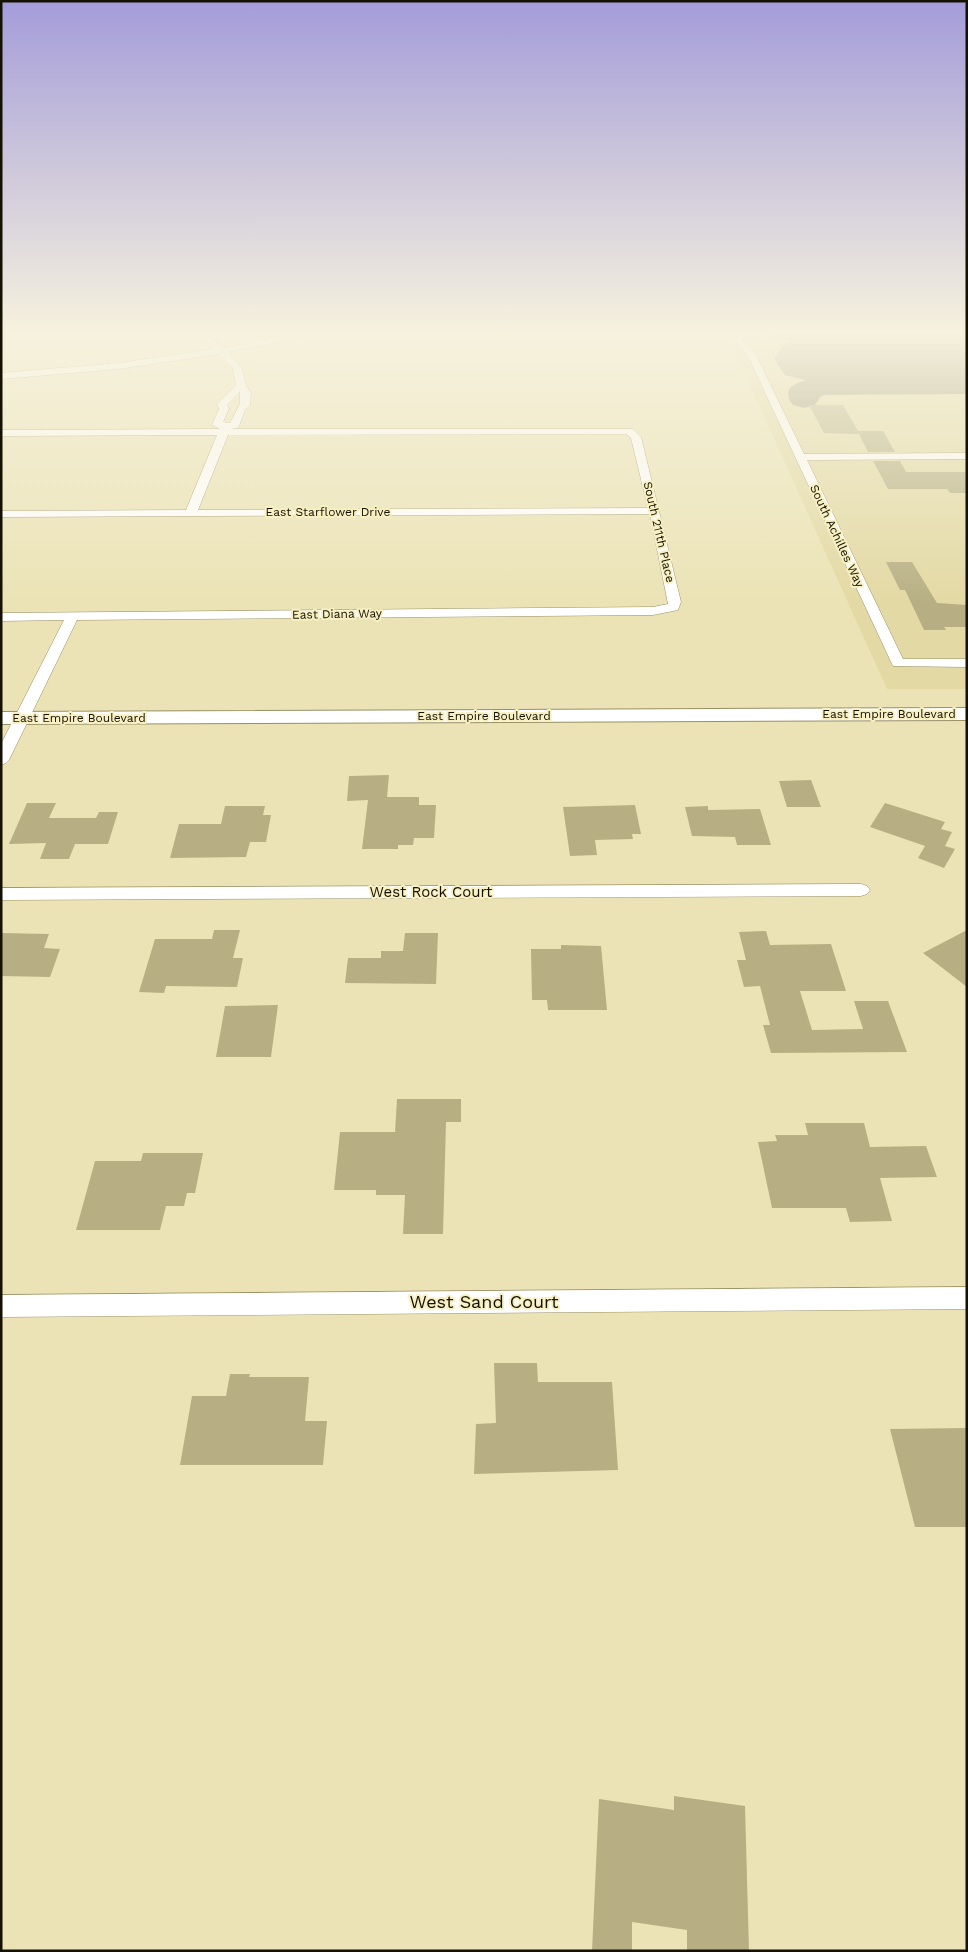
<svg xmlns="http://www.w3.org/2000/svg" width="968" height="1952" font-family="'Work Sans',sans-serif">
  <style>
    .built { fill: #e3d9a4 }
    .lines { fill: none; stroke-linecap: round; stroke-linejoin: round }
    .taxiway { fill: #989270; fill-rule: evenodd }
    .runway { fill: #989270; fill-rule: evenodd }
    .building { fill: #b7af83 }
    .street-casing { stroke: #989065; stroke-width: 1 }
    .secondary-casing { stroke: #989065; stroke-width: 2 }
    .street { fill: #fff; fill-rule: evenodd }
    .secondary { fill: #fff; fill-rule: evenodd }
    .labels { text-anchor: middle; stroke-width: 4; stroke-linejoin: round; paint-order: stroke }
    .far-street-label { font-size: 12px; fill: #141102; stroke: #f8f0c2 }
    .street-label { font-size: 15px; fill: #141102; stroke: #f8f0c2 }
    .near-street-label { font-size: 18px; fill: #141102; stroke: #f8f0c2 }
  </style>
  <rect width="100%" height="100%" fill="#ebe3b5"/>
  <!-- built -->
  <path class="built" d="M 726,332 L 967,332 L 967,689 L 887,689 Z"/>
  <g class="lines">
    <!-- taxiway -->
    <path class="taxiway" d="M 768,332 L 967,332 L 967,342 L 797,343 L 772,338 Z
      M 967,376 L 967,394 L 824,395 L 820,397 L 815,405 L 804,408 L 793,405 C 788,398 785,390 794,385 C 816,370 934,376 967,376 Z"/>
    <!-- runway -->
    <path class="runway" d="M 967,335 L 967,381 L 812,382 L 785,375 L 774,359 L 785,343 L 812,336 Z"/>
  </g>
  <!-- building -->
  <path class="building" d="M 809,405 L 843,405 L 858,431 L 883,431 L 895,452 L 868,452 L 859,434 L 824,433 Z
    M 873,461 L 900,461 L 906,472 L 967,472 L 967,493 L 950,493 L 947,489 L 888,489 Z
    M 886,562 L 912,562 L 937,603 L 967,605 L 967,627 L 944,627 L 946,630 L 924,630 L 905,590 L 900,590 Z
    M 389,775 L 387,797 L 419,797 L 419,805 L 436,805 L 434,838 L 414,838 L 413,845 L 398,845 L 398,849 L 362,849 L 368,800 L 347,801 L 349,776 Z
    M 811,780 L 821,807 L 787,807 L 779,781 Z
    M 27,803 L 56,803 L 49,818 L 96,818 L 99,812 L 118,812 L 108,844 L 75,844 L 69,859 L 40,859 L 46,843 L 9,844 Z
    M 885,803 L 945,822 L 941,829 L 952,832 L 945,846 L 955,849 L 944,868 L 918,858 L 925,846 L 870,827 Z
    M 635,805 L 641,834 L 632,834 L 633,839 L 595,840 L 597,855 L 570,856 L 563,807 Z
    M 225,806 L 265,806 L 263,815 L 271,815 L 266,842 L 250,842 L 246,857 L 170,858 L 179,824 L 221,824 Z
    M 708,806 L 708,810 L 760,809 L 771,845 L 737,845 L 735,837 L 692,836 L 685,807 Z
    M 214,930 L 240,930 L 233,958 L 243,958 L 237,987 L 166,986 L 164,993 L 139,992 L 155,939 L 212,939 Z
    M 967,930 L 967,987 L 923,953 Z
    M 766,931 L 770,945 L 831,944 L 846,991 L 800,991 L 812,1030 L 863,1029 L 854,1001 L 888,1001 L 907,1052 L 771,1053 L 763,1025 L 770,1025 L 760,986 L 744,987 L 737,960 L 746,960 L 739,932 Z
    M 1,933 L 49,934 L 44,948 L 60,949 L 50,977 L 1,976 Z
    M 405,933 L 438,933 L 436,984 L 345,983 L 348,958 L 381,958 L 381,951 L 403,951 Z
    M 561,945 L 601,946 L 607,1010 L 548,1010 L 547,1000 L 532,1000 L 531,949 L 561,949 Z
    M 278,1005 L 271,1057 L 216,1057 L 225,1006 Z
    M 397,1099 L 461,1099 L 461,1122 L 446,1122 L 443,1234 L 403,1234 L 405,1195 L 376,1195 L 376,1190 L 334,1190 L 340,1132 L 395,1132 Z
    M 805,1123 L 864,1123 L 870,1147 L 926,1146 L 937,1177 L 880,1178 L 892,1221 L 850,1222 L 846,1208 L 772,1208 L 758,1142 L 777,1141 L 775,1135 L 808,1135 Z
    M 143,1153 L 203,1153 L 195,1193 L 187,1193 L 184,1206 L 166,1206 L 160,1230 L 76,1230 L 95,1161 L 141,1161 Z
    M 494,1363 L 537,1363 L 538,1382 L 612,1382 L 618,1470 L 474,1474 L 476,1424 L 496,1423 Z
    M 230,1374 L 250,1374 L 249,1377 L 309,1377 L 305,1421 L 327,1421 L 323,1465 L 180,1465 L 192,1396 L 226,1396 Z
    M 967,1428 L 967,1527 L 915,1527 L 890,1429 Z
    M 674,1796 L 745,1806 L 749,1951 L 687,1951 L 687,1930 L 632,1922 L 632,1951 L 592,1951 L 599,1799 L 674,1810 Z"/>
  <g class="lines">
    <defs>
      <path id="street" d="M 202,332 L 210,332 L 214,339 L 222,348 L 303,332 L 318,332 L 314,335 L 228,352 L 242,368 L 246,386 L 251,393 L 250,405 L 245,410 L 239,426 L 238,428 L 230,429 L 633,429 L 641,437 L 681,602 L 678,610 L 653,615 L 77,620 L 9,760 L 6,763 L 1,765 L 1,744 L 64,620 L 1,621 L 1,613 L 653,607 L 668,604 L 650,514 L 1,517 L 1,511 L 186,510 L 217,435 L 1,436 L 1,430 L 220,429 L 212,425 L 219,409 L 217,404 L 236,385 L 233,368 L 219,354 L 119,369 L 1,379 L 1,373 L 119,363 L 214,349 L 205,340 ZM 240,391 L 240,404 L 230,423 L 223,422 L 229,409 L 227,405 ZM 626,434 L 631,438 L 648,508 L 198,510 L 228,435 Z
        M 727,332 L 736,332 L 756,355 L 804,454 L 967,453 L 967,459 L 807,460 L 903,659 L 967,659 L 967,667 L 893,666 L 748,356 Z
        M 861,884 L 867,886 L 870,890 L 867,894 L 861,896 L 1,900 L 1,888 Z
        M 967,1287 L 967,1309 L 1,1317 L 1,1295 Z"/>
      <path id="secondary" d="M 967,708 L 967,720 L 1,724 L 1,712 Z"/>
    </defs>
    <!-- street casing -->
    <use href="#street" class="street-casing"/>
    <!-- secondary casing -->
    <use href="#secondary" class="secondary-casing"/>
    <!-- street -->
    <use href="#street" class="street"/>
    <!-- secondary -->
    <use href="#secondary" class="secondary"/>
  </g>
  <!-- sky -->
  <linearGradient id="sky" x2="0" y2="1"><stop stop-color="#a49cd9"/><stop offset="0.55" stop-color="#f6f2de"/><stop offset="1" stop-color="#f6f2de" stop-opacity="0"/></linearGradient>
  <rect width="968" height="605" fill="url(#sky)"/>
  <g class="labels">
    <!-- far-street labels -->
    <g class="far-street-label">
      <text x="328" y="516">East Starflower Drive</text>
      <text transform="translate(659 532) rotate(77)" y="4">South 211th Place</text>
      <text transform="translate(837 536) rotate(65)" y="4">South Achilles Way</text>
      <text transform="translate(337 614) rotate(-1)" y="4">East Diana Way</text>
      <text x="889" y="718">East Empire Boulevard</text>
      <text x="484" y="720">East Empire Boulevard</text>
      <text x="79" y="722">East Empire Boulevard</text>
    </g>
    <!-- street labels -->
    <g class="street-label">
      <text x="431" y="897">West Rock Court</text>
    </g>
    <!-- near-street labels -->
    <g class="near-street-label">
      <text x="484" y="1308">West Sand Court</text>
    </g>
  </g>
  <!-- border -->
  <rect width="968" height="1952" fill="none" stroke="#141102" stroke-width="5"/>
</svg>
